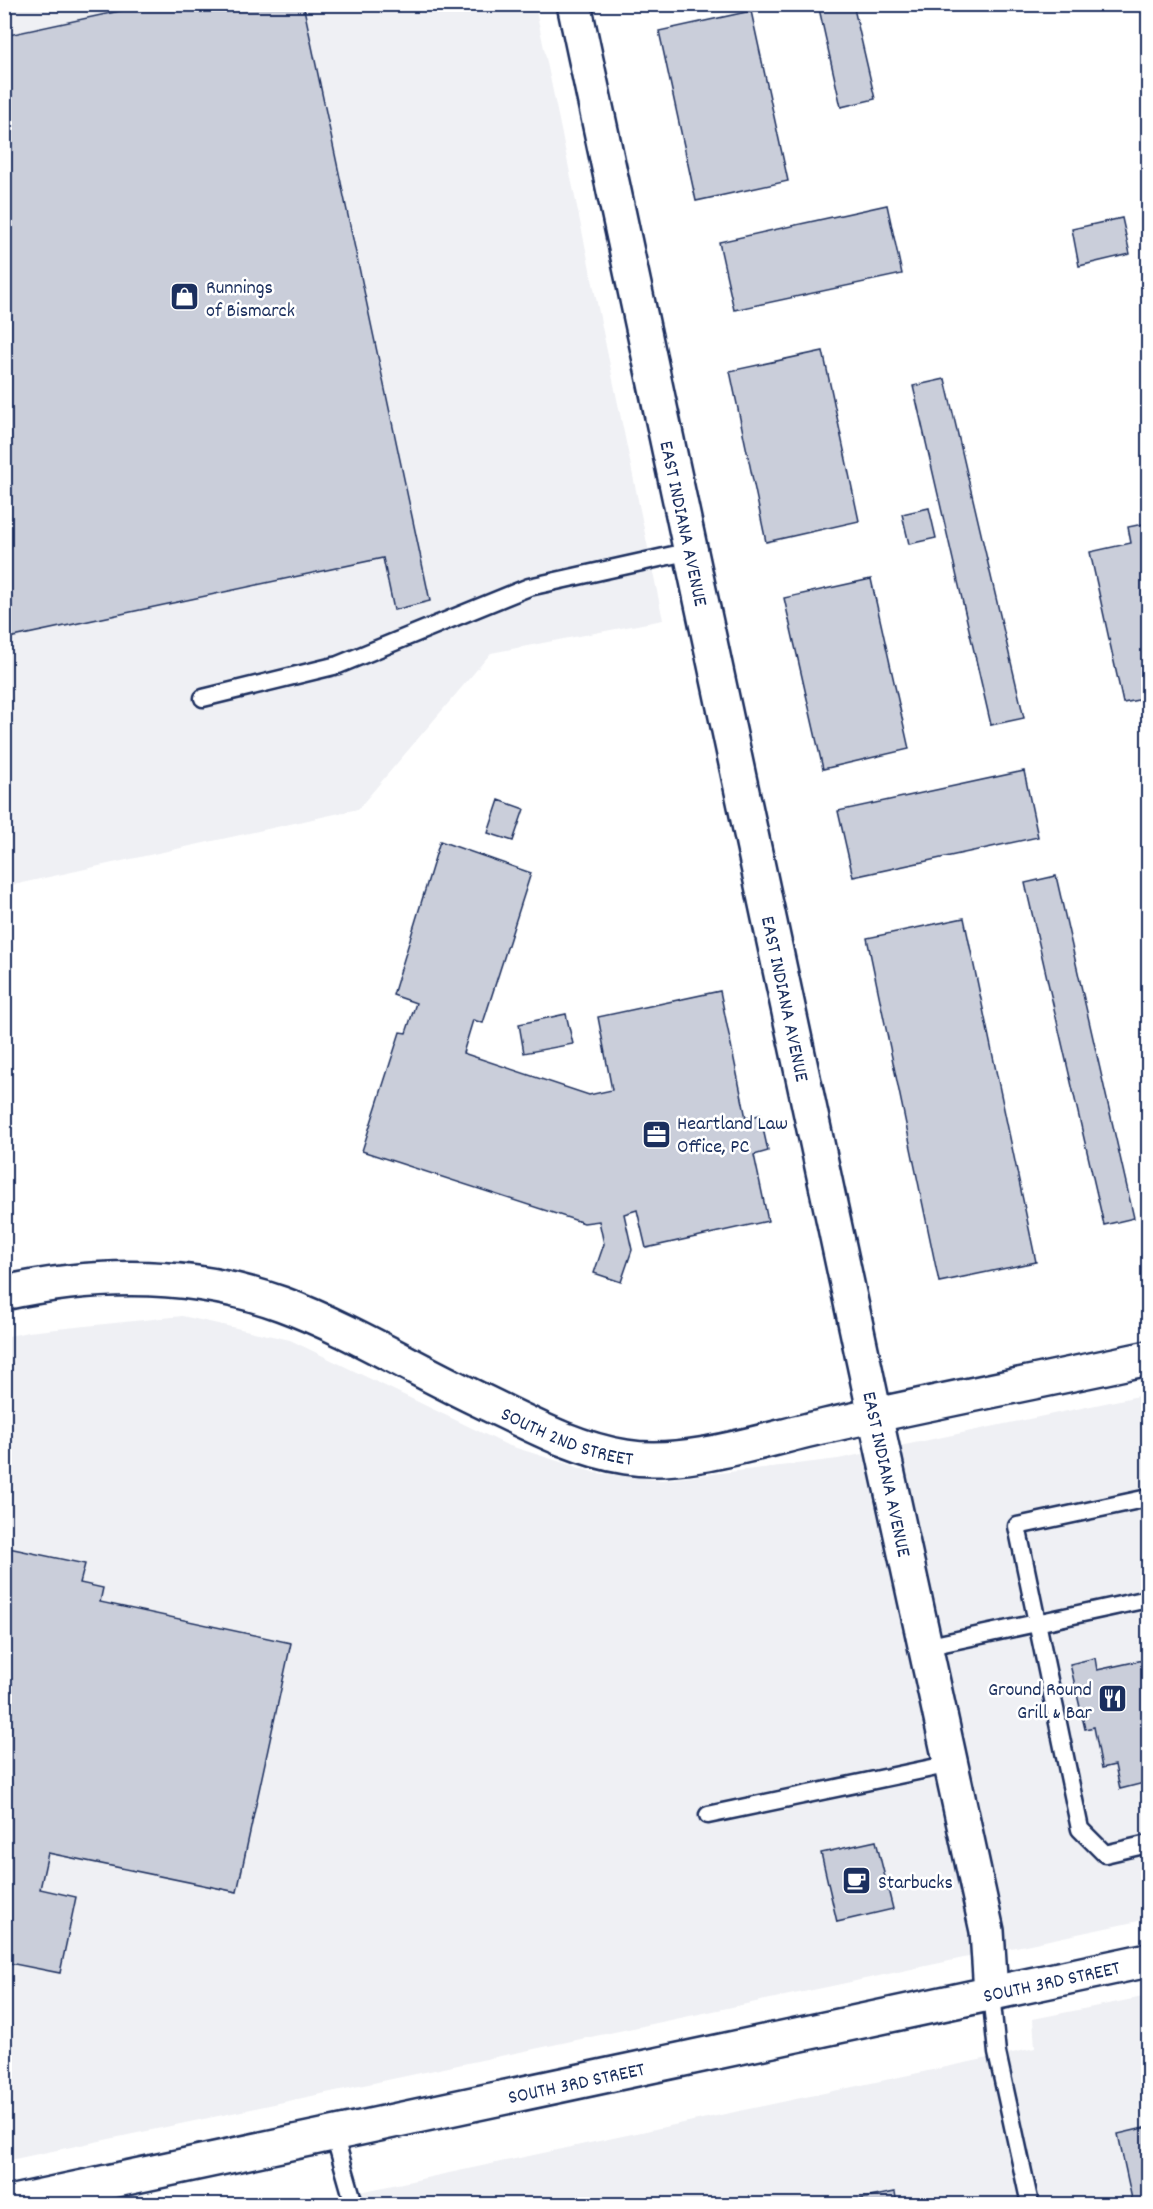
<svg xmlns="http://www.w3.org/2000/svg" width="1153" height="2209" font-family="Dekko,sans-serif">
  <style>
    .built { fill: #eff0f4 }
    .building { fill: #caceda; stroke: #1b2f5e; stroke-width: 1.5 }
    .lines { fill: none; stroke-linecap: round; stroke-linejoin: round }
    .service-casing { stroke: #1b2f5e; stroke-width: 21 }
    .minor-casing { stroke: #1b2f5e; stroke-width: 38 }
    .tertiary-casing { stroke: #1b2f5e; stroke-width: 38 }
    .service { stroke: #fff; stroke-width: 16 }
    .minor { stroke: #fff; stroke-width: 33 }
    .tertiary { stroke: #fff; stroke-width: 33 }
    .labels { text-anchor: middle; stroke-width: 5; stroke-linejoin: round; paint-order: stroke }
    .poi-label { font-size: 20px; fill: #1b2f5e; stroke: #fff; text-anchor: start }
    .street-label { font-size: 20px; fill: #1b2f5e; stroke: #fff }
  </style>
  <rect width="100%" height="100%" fill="#fff"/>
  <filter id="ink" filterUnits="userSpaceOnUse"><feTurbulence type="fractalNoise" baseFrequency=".0167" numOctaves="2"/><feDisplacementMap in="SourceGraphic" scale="12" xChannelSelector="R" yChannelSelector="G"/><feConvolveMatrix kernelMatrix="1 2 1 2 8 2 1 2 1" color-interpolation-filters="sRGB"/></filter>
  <g filter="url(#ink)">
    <!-- built -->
    <path class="built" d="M 4,5 L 535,5 L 663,620 L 491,653 L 358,809 L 8,886 L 4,870 Z
      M 182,1316 L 290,1340 L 507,1445 L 596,1473 L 662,1480 L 838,1459 L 1148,1394 L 1148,1919 L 5,2161 L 4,1337 L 28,1332 Z
      M 1148,1996 L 1148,2204 L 304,2204 L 1035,2048 L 1033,2019 Z"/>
    <!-- building -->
    <path class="building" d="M 152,4 L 303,4 L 430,601 L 394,610 L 383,558 L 4,639 L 4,36 Z
      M 818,4 L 853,4 L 875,99 L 841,107 Z
      M 751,11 L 788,181 L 696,201 L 659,31 Z
      M 887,205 L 902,274 L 734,310 L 719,242 Z
      M 1122,218 L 1130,254 L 1079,266 L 1072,229 Z
      M 823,351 L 859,521 L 766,542 L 730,371 Z
      M 945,379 L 1024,718 L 991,725 L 913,386 Z
      M 929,508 L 936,538 L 909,544 L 902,514 Z
      M 1148,523 L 1148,698 L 1123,703 L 1090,552 L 1131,543 L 1128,527 Z
      M 871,579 L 909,749 L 823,769 L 784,598 Z
      M 1024,771 L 1038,837 L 853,877 L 838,811 Z
      M 499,800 L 524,809 L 513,841 L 488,833 Z
      M 440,841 L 531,873 L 483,1023 L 473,1020 L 463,1053 L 589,1095 L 612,1090 L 598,1017 L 720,991 L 746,1118 L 760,1115 L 768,1151 L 754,1155 L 768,1221 L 646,1248 L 637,1210 L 624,1214 L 632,1250 L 621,1282 L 594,1273 L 604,1244 L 599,1221 L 584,1223 L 362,1151 L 400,1032 L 406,1033 L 416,1003 L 393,995 Z
      M 1056,876 L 1134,1218 L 1104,1225 L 1025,883 Z
      M 964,918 L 1036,1262 L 939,1282 L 867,938 Z
      M 566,1014 L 573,1044 L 524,1053 L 519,1024 Z
      M 4,1547 L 85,1564 L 80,1583 L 103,1588 L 100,1602 L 291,1643 L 237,1892 L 48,1853 L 40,1889 L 76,1897 L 60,1973 L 4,1962 Z
      M 1095,1658 L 1097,1670 L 1148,1659 L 1148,1782 L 1120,1789 L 1115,1765 L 1102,1768 L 1094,1727 L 1085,1729 L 1070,1664 Z
      M 876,1841 L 893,1909 L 837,1922 L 821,1853 Z
      M 1148,2127 L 1148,2204 L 1133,2204 L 1118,2134 Z
      M 895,2192 L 897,2204 L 836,2204 Z"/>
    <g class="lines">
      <defs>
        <path id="service" d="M 203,698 L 338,665 L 529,587 L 691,551
          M 1148,1498 L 1017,1526 L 1080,1829 L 1105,1854 L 1148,1844
          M 925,1647 L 1148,1599
          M 708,1815 L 951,1764
          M 991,1993 L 997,2053 L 1030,2204
          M 334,2134 L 354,2204"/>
        <g id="minor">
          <path id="s1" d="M 4,1293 C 96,1273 193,1272 282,1304 C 350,1329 416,1370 482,1401 C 528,1423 574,1449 626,1457 C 687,1467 765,1439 826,1426 C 933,1402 1041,1381 1148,1358"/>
        </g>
        <g id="tertiary">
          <path id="s2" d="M 574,4 L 875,1415 L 987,1931 L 991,1993"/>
          <path id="s3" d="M 4,2204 L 1148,1960"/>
        </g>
      </defs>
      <!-- service casing -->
      <use href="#service" class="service-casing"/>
      <!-- minor casing -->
      <use href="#minor" class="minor-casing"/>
      <!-- tertiary casing -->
      <use href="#tertiary" class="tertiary-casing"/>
      <!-- service -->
      <use href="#service" class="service"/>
      <!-- minor -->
      <use href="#minor" class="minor"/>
      <!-- tertiary -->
      <use href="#tertiary" class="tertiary"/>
    </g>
  </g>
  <!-- icons -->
  <defs>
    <symbol id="shop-square" viewBox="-11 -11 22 22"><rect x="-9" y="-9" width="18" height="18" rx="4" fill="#1b2f5e" stroke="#fff"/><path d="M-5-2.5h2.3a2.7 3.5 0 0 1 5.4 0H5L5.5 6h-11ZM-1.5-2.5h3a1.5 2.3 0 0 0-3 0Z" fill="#fff"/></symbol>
    <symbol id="office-square" viewBox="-11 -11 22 22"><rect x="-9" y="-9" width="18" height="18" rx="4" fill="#1b2f5e" stroke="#fff"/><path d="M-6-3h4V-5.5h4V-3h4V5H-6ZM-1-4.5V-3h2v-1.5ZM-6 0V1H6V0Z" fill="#fff"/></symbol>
    <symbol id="restaurant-square" viewBox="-11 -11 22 22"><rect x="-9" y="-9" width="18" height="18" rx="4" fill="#1b2f5e" stroke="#fff"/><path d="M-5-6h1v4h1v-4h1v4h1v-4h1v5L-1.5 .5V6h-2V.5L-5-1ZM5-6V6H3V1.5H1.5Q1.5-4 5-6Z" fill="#fff"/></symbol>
    <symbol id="cafe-square" viewBox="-11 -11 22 22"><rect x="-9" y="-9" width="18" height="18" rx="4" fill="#1b2f5e" stroke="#fff"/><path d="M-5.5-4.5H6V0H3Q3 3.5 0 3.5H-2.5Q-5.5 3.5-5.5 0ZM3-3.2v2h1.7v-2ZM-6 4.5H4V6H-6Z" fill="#fff"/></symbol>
  </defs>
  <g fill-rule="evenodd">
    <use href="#shop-square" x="168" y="280" width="33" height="33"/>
    <use href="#office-square" x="640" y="1118" width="33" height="33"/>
    <use href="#restaurant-square" x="1096" y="1682" width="33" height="33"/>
    <use href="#cafe-square" x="840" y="1864" width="33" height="33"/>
  </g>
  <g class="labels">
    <!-- poi labels -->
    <g class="poi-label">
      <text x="206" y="293">Runnings<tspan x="206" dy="23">of Bismarck</tspan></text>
      <text x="677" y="1129">Heartland Law<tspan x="677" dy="23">Office, PC</tspan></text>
      <text x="1092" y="1695" text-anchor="end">Ground Round<tspan x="1092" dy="23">Grill &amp; Bar</tspan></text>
      <text x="878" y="1888">Starbucks</text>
    </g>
    <!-- street labels -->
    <g class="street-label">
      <text dy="7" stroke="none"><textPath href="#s2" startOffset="531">EAST INDIANA AVENUE</textPath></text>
      <text dy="7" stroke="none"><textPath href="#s2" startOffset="1017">EAST INDIANA AVENUE</textPath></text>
      <text dy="7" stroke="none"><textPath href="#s1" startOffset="597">SOUTH 2ND STREET</textPath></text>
      <text dy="7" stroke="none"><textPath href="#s2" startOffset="1503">EAST INDIANA AVENUE</textPath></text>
      <text dy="7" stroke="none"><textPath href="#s3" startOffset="1071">SOUTH 3RD STREET</textPath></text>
      <text dy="7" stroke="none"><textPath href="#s3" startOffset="585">SOUTH 3RD STREET</textPath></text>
    </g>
  </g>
  <!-- margin -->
  <rect width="1153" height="2209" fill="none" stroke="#fff" stroke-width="24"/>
  <rect x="12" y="12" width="1129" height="2185" fill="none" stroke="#1b2f5e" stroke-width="2" filter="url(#ink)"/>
</svg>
